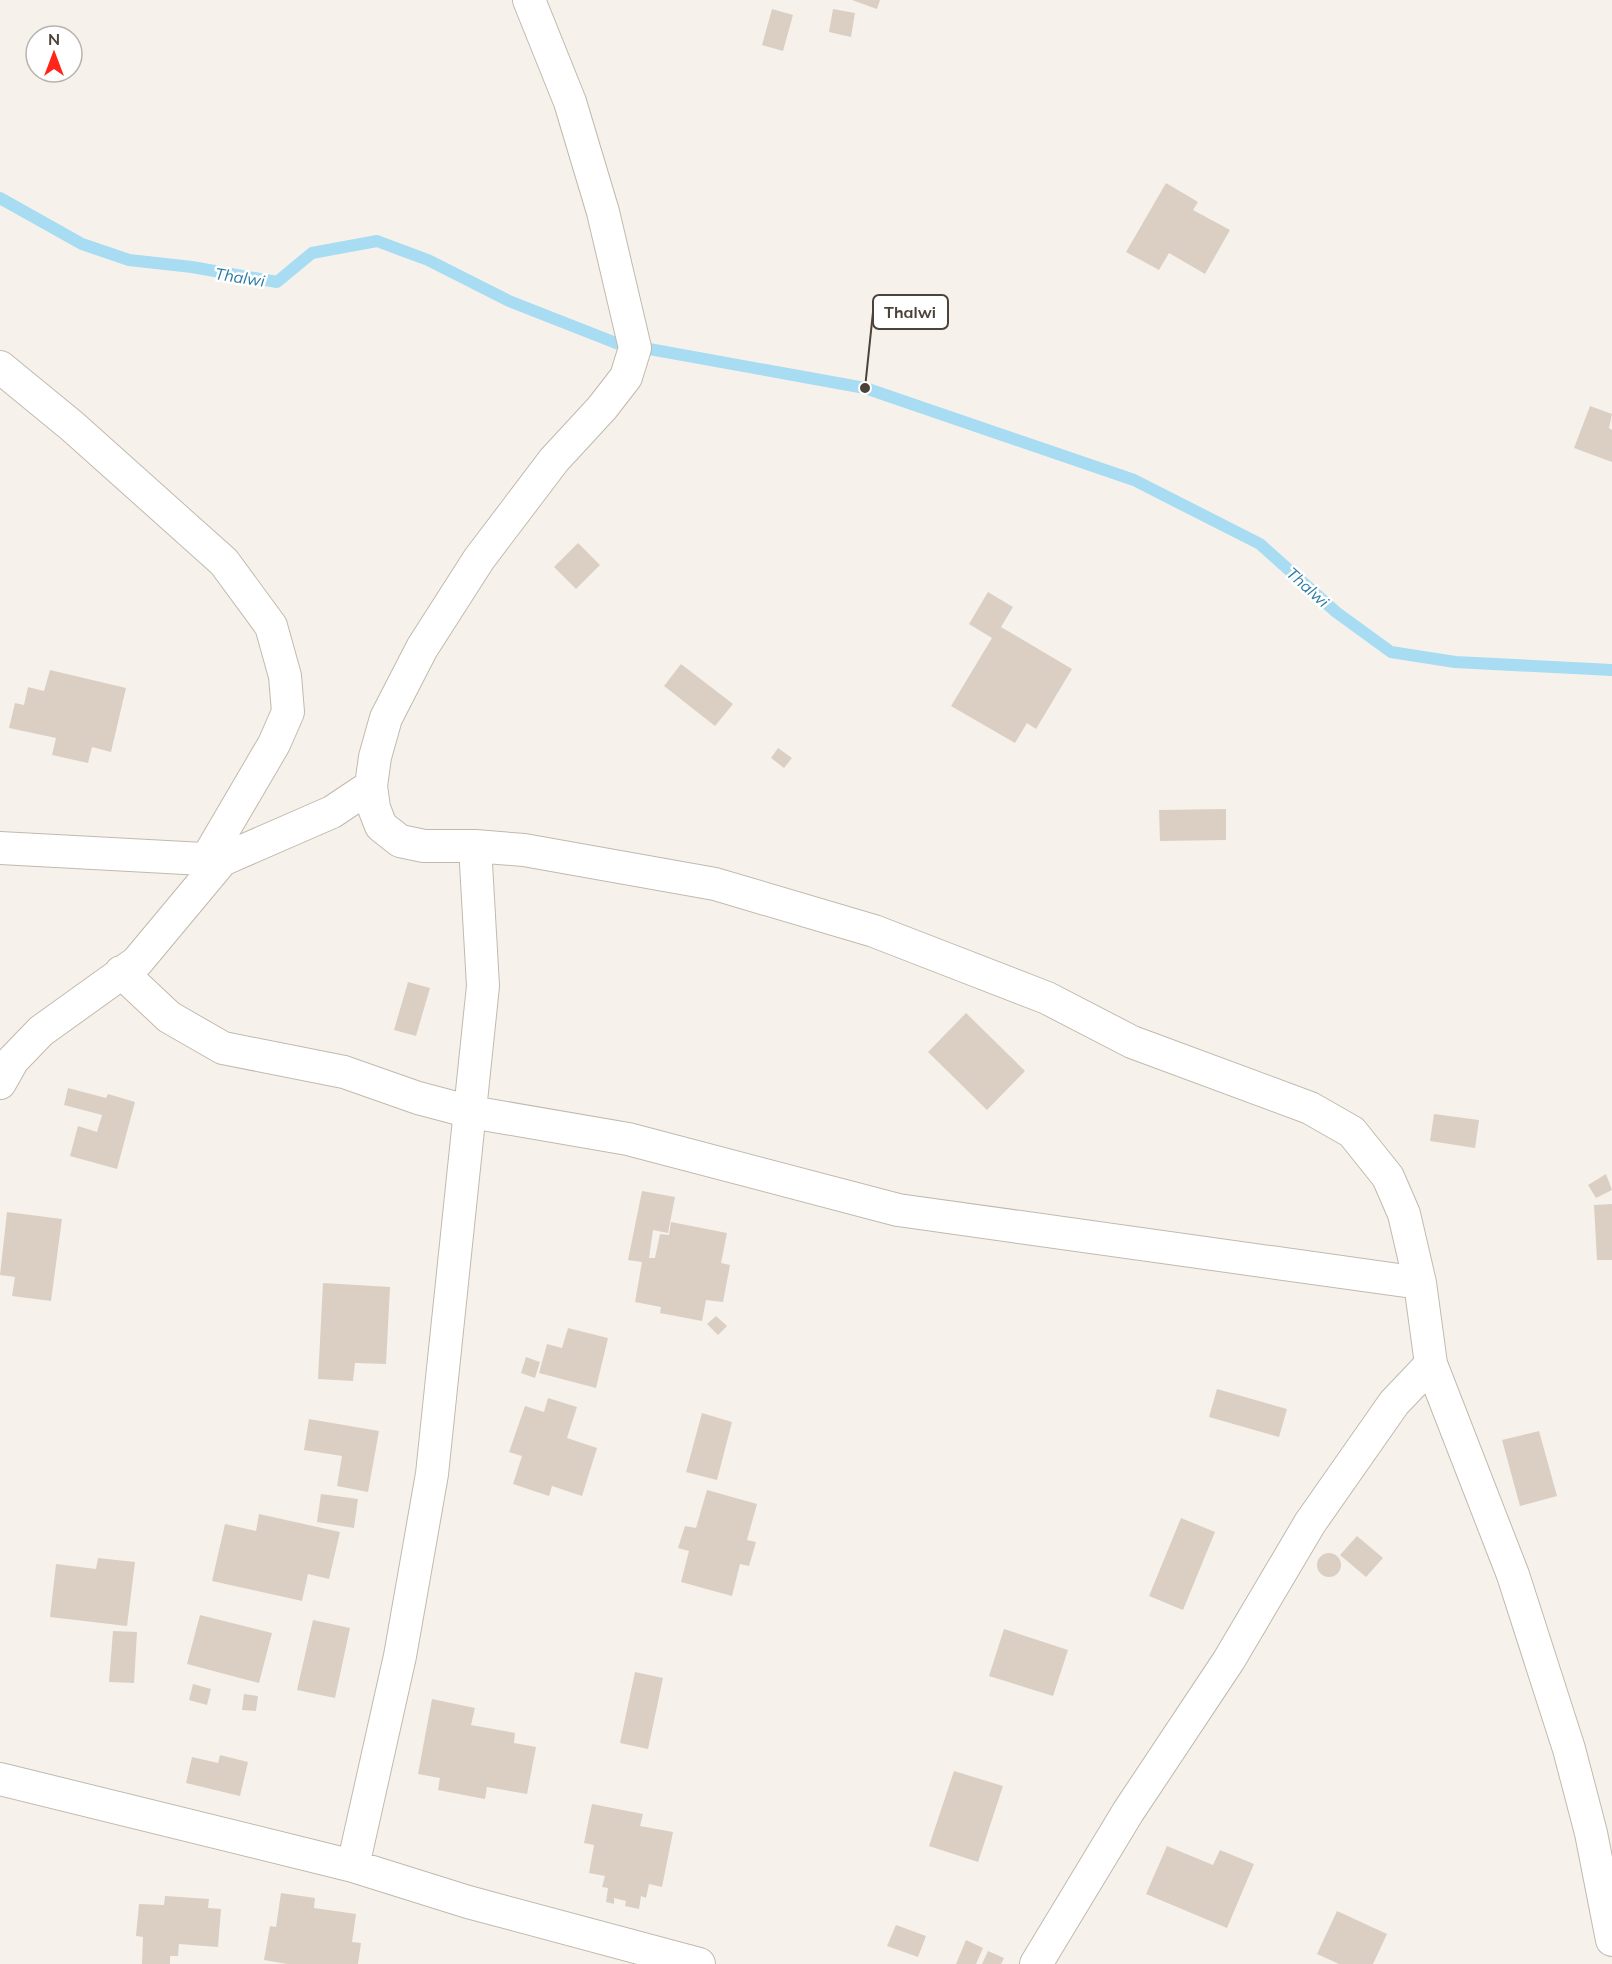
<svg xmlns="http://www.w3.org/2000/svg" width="1612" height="1964" font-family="Mulish,sans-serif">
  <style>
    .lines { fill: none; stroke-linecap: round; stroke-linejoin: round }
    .stream { stroke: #a7dcf3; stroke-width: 12 }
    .building { fill: #dbcfc3 }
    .minor-casing { stroke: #c2b9ad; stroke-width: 34 }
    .minor { stroke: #fff; stroke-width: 32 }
    .labels { text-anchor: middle; stroke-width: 5; stroke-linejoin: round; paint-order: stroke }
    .water-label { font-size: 16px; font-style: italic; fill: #287ba2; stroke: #fff }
    .leader { fill: none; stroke: #4b4238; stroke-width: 2 }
    .callout-dot { fill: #4b4238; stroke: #fff; stroke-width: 2 }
    .callout { fill: #fff; stroke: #4b4238; stroke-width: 2 }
    .callout-label { font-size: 16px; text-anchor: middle; font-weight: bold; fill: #4b4238 }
  </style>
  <rect width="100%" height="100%" fill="#f6f2eb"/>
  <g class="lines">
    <!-- stream -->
    <path class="stream" d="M 0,198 L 82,244 L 129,260 L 192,267 L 277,282 L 312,253 L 377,241 L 428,260 L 509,301 L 616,343 L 865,388 L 1134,480 L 1260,544 L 1336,612 L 1391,652 L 1455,662 L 1612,670"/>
  </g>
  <!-- building -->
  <path class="building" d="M 852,0 L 880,0 L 877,9 Z
    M 772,9 L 793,15 L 783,51 L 762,45 Z
    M 833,9 L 855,13 L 851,37 L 829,32 Z
    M 1166,183 L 1198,202 L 1193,210 L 1230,230 L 1205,274 L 1169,253 L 1159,270 L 1126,252 Z
    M 1590,406 L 1612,414 L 1609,428 L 1612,430 L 1612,462 L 1574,448 Z
    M 578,543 L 600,565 L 576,589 L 554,567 Z
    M 988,592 L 1013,607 L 1001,627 L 1072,669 L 1036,729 L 1027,723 L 1015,743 L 951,706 L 992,638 L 969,624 Z
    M 681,664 L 733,704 L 715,726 L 664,686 Z
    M 50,670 L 126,688 L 111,752 L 92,747 L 88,763 L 52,755 L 56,738 L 9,728 L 15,703 L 24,705 L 28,687 L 44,691 Z
    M 778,748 L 792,758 L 784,768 L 771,758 Z
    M 1226,809 L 1226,840 L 1160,841 L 1159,810 Z
    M 408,982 L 430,988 L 416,1036 L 394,1030 Z
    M 966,1013 L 1025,1071 L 987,1110 L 928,1052 Z
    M 68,1088 L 106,1098 L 108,1094 L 135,1102 L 117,1169 L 70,1156 L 78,1126 L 97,1132 L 102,1115 L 64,1105 Z
    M 1434,1114 L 1479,1120 L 1475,1148 L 1430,1141 Z
    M 1606,1174 L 1612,1190 L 1596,1198 L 1588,1185 Z
    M 642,1191 L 675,1197 L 668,1233 L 653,1230 L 649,1258 L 655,1258 L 660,1234 L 669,1235 L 671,1222 L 727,1233 L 721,1263 L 730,1265 L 723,1302 L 706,1300 L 702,1321 L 660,1313 L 661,1307 L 635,1302 L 642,1262 L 628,1260 Z
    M 1612,1204 L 1612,1260 L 1597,1260 L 1594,1205 Z
    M 7,1212 L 62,1219 L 51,1301 L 12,1296 L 15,1277 L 0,1275 Z
    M 323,1283 L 390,1287 L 386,1364 L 355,1363 L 353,1381 L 318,1379 Z
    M 716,1316 L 727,1326 L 718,1335 L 707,1324 Z
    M 568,1328 L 608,1338 L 596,1388 L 539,1373 L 547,1344 L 562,1348 Z
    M 526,1357 L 540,1362 L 535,1378 L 521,1373 Z
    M 1217,1389 L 1287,1409 L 1279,1437 L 1209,1417 Z
    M 548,1398 L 577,1407 L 567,1438 L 597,1448 L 582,1496 L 552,1486 L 549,1496 L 513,1484 L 522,1456 L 509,1452 L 525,1406 L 544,1412 Z
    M 702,1413 L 732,1422 L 717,1480 L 686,1472 Z
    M 309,1419 L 379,1431 L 368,1492 L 337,1486 L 342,1456 L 304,1450 Z
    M 1539,1431 L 1557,1496 L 1520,1506 L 1502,1440 Z
    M 707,1490 L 757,1504 L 747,1540 L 756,1542 L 749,1566 L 740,1564 L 732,1596 L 681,1582 L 689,1551 L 678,1548 L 685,1526 L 696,1528 Z
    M 321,1494 L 358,1499 L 354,1528 L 317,1522 Z
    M 259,1514 L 340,1532 L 329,1579 L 308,1574 L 302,1601 L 212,1581 L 225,1524 L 256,1531 Z
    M 1181,1518 L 1215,1532 L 1183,1610 L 1149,1596 Z
    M 1357,1536 L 1383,1558 L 1366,1577 L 1340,1555 Z
    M1317 1565a12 12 0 1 1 24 0a12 12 0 1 1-24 0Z
    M 98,1558 L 135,1562 L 127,1626 L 50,1617 L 56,1564 L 96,1569 Z
    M 200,1615 L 272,1633 L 259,1683 L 187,1664 Z
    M 313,1620 L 350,1628 L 335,1698 L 297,1690 Z
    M 1004,1629 L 1068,1650 L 1053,1696 L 989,1676 Z
    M 113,1631 L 137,1632 L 134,1683 L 109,1682 Z
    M 635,1672 L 663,1678 L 648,1749 L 620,1743 Z
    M 193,1684 L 211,1689 L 207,1705 L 189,1700 Z
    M 244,1694 L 258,1696 L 256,1711 L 242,1710 Z
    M 432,1699 L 475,1708 L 471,1725 L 515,1733 L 514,1743 L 536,1747 L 527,1794 L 487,1787 L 485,1799 L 438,1790 L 440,1778 L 418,1774 Z
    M 220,1755 L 248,1762 L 240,1796 L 186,1783 L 192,1757 L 218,1763 Z
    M 954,1771 L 1003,1786 L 978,1862 L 929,1846 Z
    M 592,1804 L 643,1814 L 640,1826 L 673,1832 L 662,1887 L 649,1884 L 646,1898 L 641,1896 L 639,1909 L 625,1906 L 626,1901 L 614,1898 L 614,1904 L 606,1902 L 608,1888 L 602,1887 L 605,1876 L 589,1873 L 594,1845 L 584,1843 Z
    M 1167,1846 L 1213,1865 L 1220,1850 L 1254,1864 L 1227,1928 L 1146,1894 Z
    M 281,1893 L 315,1898 L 314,1908 L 356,1914 L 352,1942 L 361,1943 L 358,1964 L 287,1964 L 264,1960 L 270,1926 L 276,1927 Z
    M 165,1896 L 209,1899 L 208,1908 L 221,1909 L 218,1947 L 179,1944 L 178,1956 L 170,1956 L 170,1964 L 142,1964 L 143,1937 L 136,1936 L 139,1904 L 164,1905 Z
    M 1337,1911 L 1387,1934 L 1373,1964 L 1339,1964 L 1317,1954 Z
    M 896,1925 L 926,1936 L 918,1957 L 887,1946 Z
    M 966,1940 L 983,1948 L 976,1964 L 956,1964 Z
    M 988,1951 L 1004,1958 L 1001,1964 L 982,1964 Z"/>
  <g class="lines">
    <defs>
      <path id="minor" d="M 529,0 L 570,102 L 603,212 L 635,348 L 626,377 L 602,408 L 554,460 L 479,559 L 422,648 L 386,718 L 375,757 L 371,786 L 374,808 L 381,826 L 400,841 L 424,846 L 475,846 L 524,850 L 715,884 L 874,931 L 1047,998 L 1132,1042 L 1310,1108 L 1352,1132 L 1388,1177 L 1404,1214 L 1420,1283 L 1431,1364 L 1513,1575 L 1569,1749 L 1591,1833 L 1612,1940
        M 0,367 L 72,426 L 224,562 L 271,626 L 285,676 L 288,712 L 274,744 L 206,860
        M 0,848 L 222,860
        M 121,972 L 169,1017 L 223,1048 L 344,1072 L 418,1098 L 471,1112 L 628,1139 L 898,1210 L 1420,1283
        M 0,1083 L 13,1060 L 41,1031 L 137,962 L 222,860 L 332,812 L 371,786
        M 0,1779 L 353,1866 L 468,1902 L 699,1964
        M 353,1866 L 400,1656 L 432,1474 L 483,986 L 475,846
        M 1036,1964 L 1128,1812 L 1229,1660 L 1310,1523 L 1394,1403 L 1431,1364"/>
    </defs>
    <!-- minor casing -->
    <use href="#minor" class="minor-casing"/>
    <!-- minor -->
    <use href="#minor" class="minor"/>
  </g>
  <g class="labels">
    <!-- water labels -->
    <g class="water-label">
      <text transform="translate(240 277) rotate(9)" y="6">Thalwi</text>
      <text transform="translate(1308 587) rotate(42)" y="6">Thalwi</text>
    </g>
  </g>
  <!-- callouts -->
  <path class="leader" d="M865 388L873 312"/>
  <circle class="callout-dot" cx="865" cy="388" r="6"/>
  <rect class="callout" x="873" y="295" width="75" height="34" rx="6"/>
  <g class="callout-label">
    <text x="910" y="318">Thalwi</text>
  </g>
  <!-- north arrow -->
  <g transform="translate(54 54)"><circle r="28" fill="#ffffff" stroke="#b7b3af" stroke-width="1.5"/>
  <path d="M0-4.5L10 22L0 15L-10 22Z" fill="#ff2519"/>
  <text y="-9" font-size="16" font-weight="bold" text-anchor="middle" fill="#4b4238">N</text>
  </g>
</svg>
